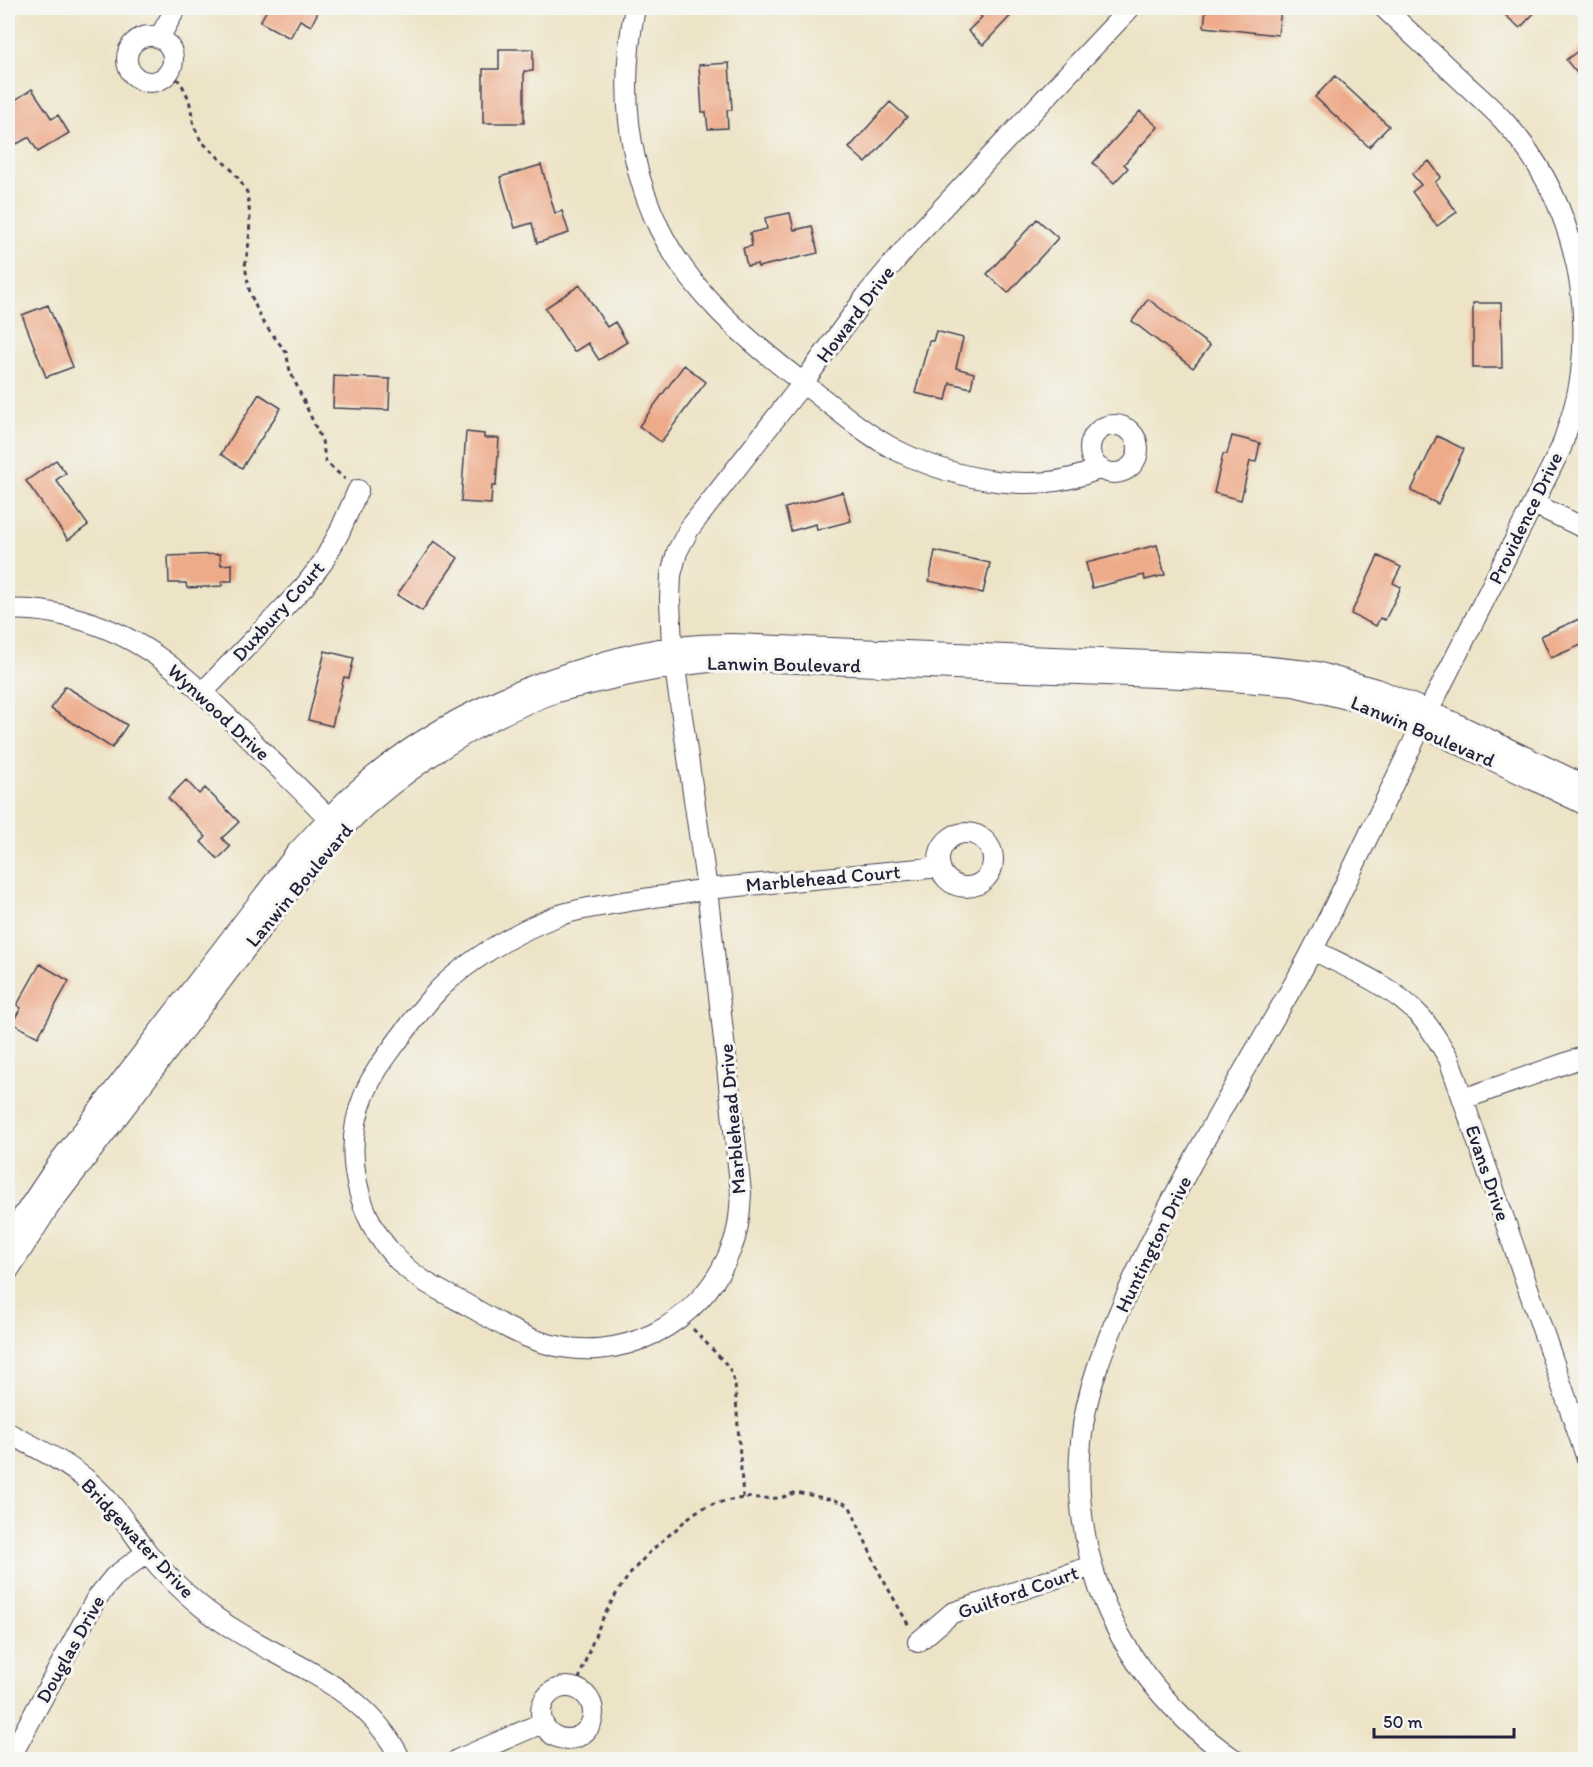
<svg xmlns="http://www.w3.org/2000/svg" width="1593" height="1767" font-family="Itim,sans-serif">
  <style>
    .building { fill: #edab8a }
    .lines { fill: none; stroke-linecap: round; stroke-linejoin: round }
    .minor-casing { stroke: #403f50; stroke-width: 22 }
    .path { stroke: #403f50; stroke-width: 3; stroke-dasharray: 4.5 4.5; stroke-linecap: butt }
    .minor { stroke: #fff; stroke-width: 20 }
    .labels { text-anchor: middle; stroke-width: 6; stroke-linejoin: round; paint-order: stroke }
    .street-label { font-size: 20px; fill: #22223b; stroke: #f6f6f2 }
  </style>
  <rect width="100%" height="100%" fill="#f6f6f2"/>
  <filter id="ink" filterUnits="userSpaceOnUse"><feTurbulence type="fractalNoise" baseFrequency=".0167" numOctaves="2"/><feDisplacementMap in="SourceGraphic" scale="12" xChannelSelector="R" yChannelSelector="G"/><feConvolveMatrix kernelMatrix="1 2 1 2 8 2 1 2 1" color-interpolation-filters="sRGB"/></filter>
  <filter id="wash" filterUnits="userSpaceOnUse"><feTurbulence type="fractalNoise" baseFrequency=".008" numOctaves="4" result="noise"/><feDisplacementMap in="SourceGraphic" scale="24" xChannelSelector="R" yChannelSelector="G"/><feGaussianBlur stdDeviation="1.35" result="paint"/><feColorMatrix in="noise" values="0 0 0 0 0 0 0 0 0 0 0 0 0 0 0 0 0 1.4 0 .05"/><feComposite in="paint" operator="in"/></filter>
  <g filter="url(#wash)">
    <rect width="100%" height="100%" fill="#ede3c6"/>
    <g id="blocks">
      <!-- building -->
      <path class="building" d="M 268,8 L 320,8 L 311,26 L 300,20 L 290,38 L 260,22 Z
        M 971,8 L 1018,8 L 983,45 L 968,31 L 982,17 Z
        M 1206,8 L 1281,9 L 1278,35 L 1204,27 Z
        M 1497,8 L 1539,8 L 1520,28 Z
        M 1586,45 L 1586,84 L 1566,60 Z
        M 499,49 L 533,49 L 533,71 L 524,71 L 524,123 L 483,123 L 483,69 L 499,69 Z
        M 729,63 L 732,110 L 727,110 L 728,128 L 708,129 L 706,112 L 702,112 L 699,65 Z
        M 1335,76 L 1389,126 L 1369,147 L 1315,97 Z
        M 32,89 L 52,119 L 58,115 L 69,133 L 38,152 L 29,137 L 17,144 L 8,128 L 8,119 L 13,115 L 8,105 Z
        M 890,102 L 907,117 L 866,163 L 849,148 Z
        M 1140,111 L 1158,127 L 1124,164 L 1128,168 L 1114,183 L 1093,163 Z
        M 1429,161 L 1441,177 L 1435,182 L 1457,212 L 1437,226 L 1412,192 L 1421,185 L 1412,174 Z
        M 541,165 L 555,213 L 562,211 L 569,233 L 537,243 L 532,223 L 515,228 L 500,177 Z
        M 790,213 L 794,230 L 812,226 L 818,253 L 758,267 L 757,264 L 747,266 L 743,248 L 752,246 L 750,233 L 767,229 L 765,218 Z
        M 1037,219 L 1058,238 L 1008,293 L 987,274 Z
        M 580,285 L 607,327 L 615,322 L 627,342 L 599,360 L 588,343 L 574,352 L 545,308 Z
        M 1148,299 L 1210,346 L 1193,368 L 1132,321 Z
        M 1473,303 L 1501,303 L 1502,368 L 1473,368 Z
        M 48,305 L 73,367 L 46,377 L 22,315 Z
        M 936,331 L 963,338 L 956,368 L 974,373 L 971,388 L 950,383 L 946,400 L 915,393 L 929,341 L 933,341 Z
        M 684,365 L 706,382 L 661,442 L 639,426 Z
        M 334,376 L 390,379 L 389,410 L 333,408 Z
        M 259,394 L 281,408 L 242,468 L 221,454 Z
        M 466,432 L 484,434 L 484,438 L 499,438 L 496,486 L 492,486 L 491,504 L 461,502 Z
        M 1232,436 L 1260,443 L 1256,462 L 1250,461 L 1241,500 L 1214,493 L 1223,454 L 1227,454 Z
        M 1437,436 L 1464,449 L 1438,504 L 1411,491 Z
        M 56,460 L 66,473 L 56,480 L 88,525 L 68,540 L 26,481 Z
        M 843,492 L 851,521 L 817,530 L 816,524 L 791,531 L 785,508 Z
        M 434,541 L 458,558 L 422,611 L 397,595 Z
        M 1157,545 L 1165,575 L 1145,580 L 1144,575 L 1092,588 L 1086,563 Z
        M 935,551 L 990,563 L 983,593 L 929,581 Z
        M 220,554 L 221,565 L 232,564 L 232,581 L 222,581 L 222,586 L 187,588 L 186,583 L 169,583 L 168,556 Z
        M 1378,556 L 1401,567 L 1393,583 L 1401,587 L 1385,620 L 1380,618 L 1376,626 L 1351,614 Z
        M 1586,616 L 1586,643 L 1551,658 L 1541,636 Z
        M 325,651 L 354,658 L 349,678 L 344,677 L 332,726 L 308,720 Z
        M 65,686 L 127,725 L 112,748 L 51,709 Z
        M 186,780 L 199,794 L 205,788 L 239,822 L 222,838 L 230,847 L 218,859 L 201,842 L 206,837 L 168,798 Z
        M 40,964 L 69,981 L 38,1037 L 12,1023 L 21,1008 L 17,1005 Z"/>
    </g>
  </g>
  <g filter="url(#ink)">
    <use href="#blocks" fill-opacity="0" stroke="#403f50" stroke-width="1.5"/>
    <g class="lines">
      <defs>
        <path id="minor" d="M 635,8 C 620,83 626,159 659,228 C 691,293 744,337 799,380 C 831,404 862,433 898,451 C 957,480 1038,497 1100,468
          M127 59a23 23 0 1 1 46 0a23 23 0 1 1-46 0Z
          M 159,38 L 176,8
          M1090 449a24 24 0 1 1 48 0a24 24 0 1 1-48 0Z
          M 1534,504 L 1586,529
          M 8,610 C 28,608 47,611 67,616 C 147,634 197,686 253,742 C 281,771 310,798 337,827
          M 203,692 L 304,587 L 323,562 L 339,533 L 358,490
          M939 860a27 27 0 1 1 54 0a27 27 0 1 1-54 0Z
          M 940,867 L 707,889 L 672,647 L 670,600 L 671,575 L 677,552 L 689,529 L 803,383 L 869,292 L 916,236 L 1130,8
          M 707,889 L 741,1192 C 740,1211 739,1231 731,1249 C 701,1325 620,1367 541,1342 C 516,1334 492,1319 469,1306 C 445,1293 418,1281 398,1260 C 356,1217 341,1150 365,1093 C 373,1073 386,1057 399,1039 C 410,1025 420,1011 432,997 C 444,983 460,970 476,959 C 502,941 530,926 560,915 C 581,908 602,906 623,902 C 651,898 679,893 707,889 Z
          M 1313,950 C 1350,969 1391,985 1420,1016 C 1432,1029 1440,1044 1449,1059 L 1586,1456
          M 1463,1099 L 1586,1056
          M 8,1238 L 61,1159 L 297,852 C 316,832 334,811 354,793 C 422,731 507,690 594,665 C 620,657 647,650 674,647 C 694,645 713,644 733,644 L 1252,665 L 1317,672 L 1380,690 L 1455,723 L 1586,786
          M 8,1271 L 49,1207 L 309,866 C 329,844 349,820 372,801 C 425,756 485,718 551,694 C 562,690 574,688 586,685 C 632,673 677,665 725,660 L 1207,679 L 1294,686 L 1368,704 L 1421,726 L 1586,805
          M 8,1433 C 37,1448 68,1463 93,1485 C 115,1505 130,1529 147,1552 C 163,1572 182,1591 202,1607 C 268,1661 361,1676 401,1760
          M 918,1642 L 952,1613 L 1092,1566
          M541 1713a26 26 0 1 1 52 0a26 26 0 1 1-52 0Z
          M 9,1760 L 96,1599 L 114,1577 L 147,1552
          M 457,1760 L 542,1723
          M 1235,1760 C 1173,1717 1124,1659 1099,1588 C 1083,1541 1076,1491 1081,1442 C 1086,1384 1110,1333 1133,1280 C 1169,1201 1212,1126 1255,1051 C 1275,1016 1296,983 1314,947 C 1352,872 1387,796 1424,720 C 1469,629 1516,539 1561,448 C 1569,424 1578,399 1581,373 C 1592,283 1566,188 1503,120 C 1491,107 1477,95 1464,83 C 1437,58 1411,33 1384,8"/>
      </defs>
      <!-- minor casing -->
      <use href="#minor" class="minor-casing"/>
      <!-- path -->
      <path class="path" d="M 170,72 L 181,83 L 189,99 L 194,126 L 201,141 L 234,172 L 247,192 L 250,216 L 249,242 L 245,266 L 250,293 L 262,321 L 286,352 L 290,371 L 322,441 L 326,462 L 345,479
        M 693,1329 L 729,1367 L 735,1384 L 743,1498
        M 576,1688 C 599,1620 616,1577 674,1531 C 682,1524 692,1513 703,1508 C 713,1503 731,1500 743,1498 C 765,1496 774,1503 796,1492 L 842,1502 L 850,1507 L 880,1574 L 909,1626"/>
      <!-- minor -->
      <use href="#minor" class="minor"/>
    </g>
  </g>
  <g class="labels">
    <!-- street labels -->
    <g class="street-label">
      <text transform="translate(855 314) rotate(-53)" y="7">Howard Drive</text>
      <text transform="translate(1525 518) rotate(-64)" y="7">Providence Drive</text>
      <text transform="translate(278 611) rotate(-48)" y="7">Duxbury Court</text>
      <text transform="translate(784 664) rotate(1)" y="7">Lanwin Boulevard</text>
      <text transform="translate(219 712) rotate(43)" y="7">Wynwood Drive</text>
      <text transform="translate(1423 731) rotate(23)" y="7">Lanwin Boulevard</text>
      <text transform="translate(823 878) rotate(-5)" y="7">Marblehead Court</text>
      <text transform="translate(299 885) rotate(-50)" y="7">Lanwin Boulevard</text>
      <text transform="translate(732 1119) rotate(-95)" y="7">Marblehead Drive</text>
      <text transform="translate(1488 1173) rotate(71)" y="7">Evans Drive</text>
      <text transform="translate(1153 1244) rotate(-64)" y="7">Huntington Drive</text>
      <text transform="translate(138 1538) rotate(47)" y="7">Bridgewater Drive</text>
      <text transform="translate(1018 1592) rotate(-19)" y="7">Guilford Court</text>
      <text transform="translate(70 1649) rotate(-61)" y="7">Douglas Drive</text>
    </g>
  </g>
  <!-- margin -->
  <rect width="1593" height="1767" fill="none" stroke="#f6f6f2" stroke-width="30"/>
  <!-- scale -->
  <path d="M1374 1728v9h140v-9" fill="none" stroke="#22223b" stroke-width="3"/>
  <text x="1383" y="1728" font-size="18" fill="#22223b" stroke="#f6f6f2" stroke-width="4.5" paint-order="stroke">50 m</text>
</svg>
